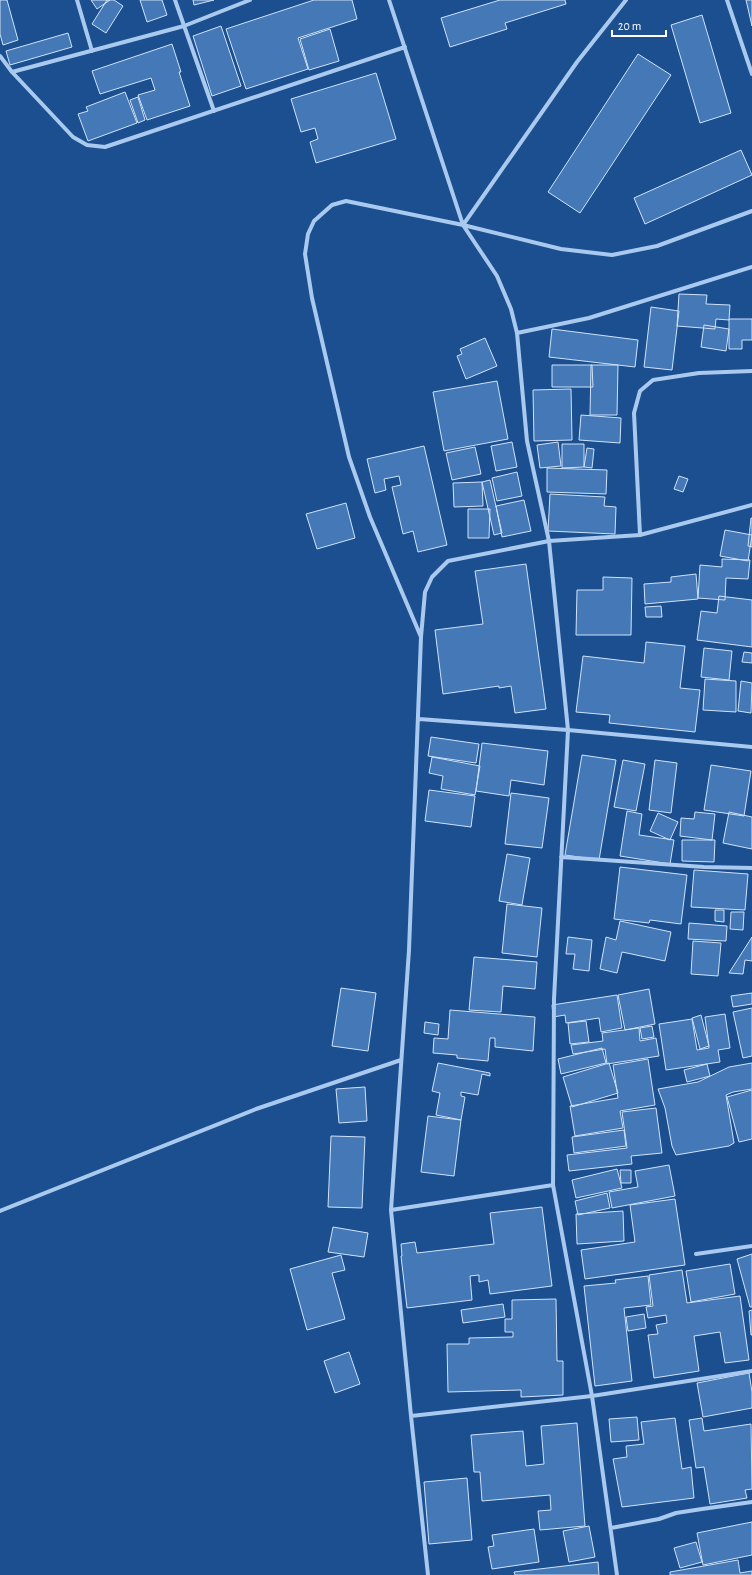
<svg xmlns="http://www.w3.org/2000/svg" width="752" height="1575" font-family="'Alegreya Sans',sans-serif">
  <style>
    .building { fill: #4478b7; stroke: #cfe3fa }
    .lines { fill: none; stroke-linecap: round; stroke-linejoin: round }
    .minor { stroke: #a9c9ee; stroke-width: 4 }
  </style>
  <rect width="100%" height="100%" fill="#1b4f8f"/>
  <!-- building -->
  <path class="building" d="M 0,0 L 7,0 L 18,40 L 3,45 L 0,34 Z
    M 91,0 L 110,0 L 97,9 Z
    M 107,0 L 114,0 L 123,6 L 106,33 L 92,24 Z
    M 140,0 L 162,0 L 167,15 L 147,22 Z
    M 193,0 L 214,0 L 194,5 Z
    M 314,0 L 352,0 L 357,19 L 298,38 L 308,69 L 246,89 L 226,29 Z
    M 500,0 L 565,0 L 566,4 L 505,23 L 507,29 L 450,47 L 441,18 Z
    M 746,0 L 752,0 L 752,26 Z
    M 702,15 L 731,113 L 700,123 L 671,25 Z
    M 221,26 L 241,86 L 212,96 L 193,36 Z
    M 330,29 L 339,61 L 309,70 L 300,39 Z
    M 68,33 L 72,47 L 10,65 L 6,51 Z
    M 172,44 L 181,72 L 179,72 L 190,106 L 147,120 L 138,95 L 155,90 L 151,78 L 100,94 L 92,71 Z
    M 638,54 L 671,75 L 580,213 L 548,192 Z
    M 376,73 L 396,139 L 316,163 L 310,142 L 318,139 L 315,128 L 301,132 L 291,99 Z
    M 125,92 L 137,123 L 88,141 L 78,114 L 88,111 L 86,107 Z
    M 138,97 L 145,120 L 138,123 L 130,100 Z
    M 741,150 L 752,175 L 645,224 L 634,198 Z
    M 679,294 L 707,295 L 706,304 L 730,305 L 729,320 L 716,319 L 715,329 L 677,326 Z
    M 651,307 L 679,311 L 672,370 L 644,367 Z
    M 729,319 L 752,319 L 752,340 L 742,340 L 742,349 L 729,349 Z
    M 704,325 L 729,329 L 726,351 L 701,347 Z
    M 552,329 L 638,340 L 635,367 L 549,357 Z
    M 485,338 L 497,366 L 466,379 L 457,356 L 462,354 L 460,349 Z
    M 552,365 L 592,365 L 593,387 L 552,387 Z
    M 591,365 L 618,365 L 617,415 L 590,415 Z
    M 497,381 L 508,439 L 444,451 L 433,392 Z
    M 571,389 L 572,440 L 534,441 L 533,390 Z
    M 581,415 L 621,418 L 620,443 L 579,440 Z
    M 512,442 L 517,467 L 496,471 L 491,446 Z
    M 558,442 L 561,466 L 540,468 L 537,445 Z
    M 562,444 L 584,444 L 584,467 L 562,468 Z
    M 424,446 L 447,545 L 418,552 L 413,531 L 403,534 L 392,487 L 401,485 L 399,476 L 384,479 L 386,490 L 375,493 L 367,459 Z
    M 475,447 L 481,474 L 452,480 L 446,453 Z
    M 587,448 L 594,449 L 592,468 L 584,467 Z
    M 547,468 L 607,470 L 606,494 L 547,492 Z
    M 517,472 L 522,496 L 497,501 L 492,478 Z
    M 679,476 L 688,479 L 683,492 L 674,489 Z
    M 490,480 L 502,533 L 494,535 L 482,482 Z
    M 482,482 L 483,506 L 454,507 L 453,483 Z
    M 550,494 L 605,497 L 604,506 L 616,507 L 615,534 L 548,531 Z
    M 524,500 L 531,531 L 502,537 L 496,506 Z
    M 346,503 L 355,538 L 317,549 L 306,514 Z
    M 468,509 L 490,509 L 489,538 L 468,538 Z
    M 751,518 L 752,518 L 752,547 L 748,546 Z
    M 725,530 L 752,535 L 748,561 L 720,556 Z
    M 722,559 L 750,560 L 748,579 L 726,578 L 725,600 L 698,598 L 700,565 L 722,567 Z
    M 526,564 L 546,709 L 515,713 L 511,686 L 499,688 L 499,686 L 443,694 L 435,630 L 483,624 L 475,571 Z
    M 696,574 L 698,599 L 645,604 L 644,584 L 671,582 L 671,577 Z
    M 603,577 L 632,578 L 631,635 L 576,635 L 577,590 L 603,590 Z
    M 719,596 L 752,600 L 752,647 L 697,640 L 701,611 L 717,613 Z
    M 661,606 L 662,617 L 646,617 L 645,607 Z
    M 646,642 L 685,646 L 680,688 L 700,690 L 695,732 L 609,723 L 610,715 L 576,712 L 583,656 L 644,663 Z
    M 704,648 L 732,651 L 729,680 L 701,677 Z
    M 744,652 L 752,653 L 752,663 L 742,662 Z
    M 705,679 L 736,681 L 736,712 L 703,710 Z
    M 741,681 L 752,683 L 751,713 L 738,711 Z
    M 431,737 L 479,744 L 476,763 L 428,756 Z
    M 482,743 L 548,751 L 544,785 L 511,780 L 509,796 L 476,791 Z
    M 582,755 L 616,760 L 599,860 L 565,855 Z
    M 432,757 L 480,766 L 475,795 L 441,789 L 443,776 L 429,773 Z
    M 623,760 L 645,764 L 636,811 L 614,807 Z
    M 655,760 L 677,763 L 671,813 L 649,810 Z
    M 711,765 L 751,771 L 744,816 L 704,810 Z
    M 429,790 L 475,796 L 471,827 L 425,821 Z
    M 511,793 L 549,798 L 542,848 L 505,844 Z
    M 627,811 L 642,814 L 639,835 L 674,840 L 670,864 L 620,856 Z
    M 695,812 L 715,814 L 712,840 L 680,836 L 681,818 L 694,819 Z
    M 729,812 L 752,817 L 752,849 L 723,843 Z
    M 658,813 L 678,822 L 670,840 L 650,831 Z
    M 682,840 L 715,840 L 714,862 L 682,861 Z
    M 507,854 L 530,858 L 522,905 L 499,901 Z
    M 620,867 L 687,875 L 681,924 L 650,920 L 649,923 L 614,919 Z
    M 694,870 L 748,874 L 745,910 L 691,907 Z
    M 507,904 L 542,908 L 537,957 L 502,953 Z
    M 715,910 L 724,910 L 724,922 L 715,921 Z
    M 731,912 L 744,912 L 743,930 L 730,929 Z
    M 620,921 L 671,932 L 665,961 L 622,952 L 617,973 L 600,969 L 606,937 L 616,940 Z
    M 689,923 L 727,926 L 726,941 L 688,939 Z
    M 568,937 L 592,940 L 589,971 L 573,969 L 575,954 L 566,954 Z
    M 752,937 L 752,961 L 745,960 L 743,974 L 729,973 Z
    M 693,941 L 721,943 L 718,976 L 691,974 Z
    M 474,957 L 537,962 L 535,989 L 503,986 L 501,1012 L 469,1010 Z
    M 341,988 L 376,993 L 368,1051 L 332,1046 Z
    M 649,989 L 655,1024 L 625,1030 L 618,995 Z
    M 752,993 L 752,1004 L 733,1007 L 731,996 Z
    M 617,995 L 622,1028 L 601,1032 L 599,1018 L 566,1023 L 565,1015 L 553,1017 L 552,1005 Z
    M 752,1008 L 752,1056 L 743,1058 L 733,1012 Z
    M 450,1010 L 535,1017 L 533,1051 L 495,1047 L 495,1038 L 490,1038 L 488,1061 L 457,1058 L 457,1055 L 433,1053 L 434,1038 L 448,1039 Z
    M 725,1014 L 730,1048 L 718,1050 L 720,1062 L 666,1070 L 659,1024 L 692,1019 L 697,1050 L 709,1048 L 705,1017 Z
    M 701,1015 L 709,1046 L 700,1049 L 692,1018 Z
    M 586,1021 L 589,1042 L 570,1044 L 568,1023 Z
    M 425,1022 L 439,1024 L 438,1035 L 424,1033 Z
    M 652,1026 L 654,1037 L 642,1039 L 640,1028 Z
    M 639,1028 L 640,1041 L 656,1038 L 659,1056 L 607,1064 L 605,1049 L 573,1054 L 571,1045 L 603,1041 L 602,1033 Z
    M 602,1048 L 606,1063 L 561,1074 L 558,1059 Z
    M 648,1059 L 655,1105 L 620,1111 L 623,1128 L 575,1136 L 570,1106 L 618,1098 L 613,1065 Z
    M 438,1063 L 490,1073 L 490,1076 L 482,1074 L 478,1095 L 461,1092 L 461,1096 L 465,1097 L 461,1120 L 436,1115 L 440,1093 L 432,1091 Z
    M 609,1063 L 618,1093 L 572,1107 L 563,1077 Z
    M 752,1063 L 752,1089 L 733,1092 L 726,1095 L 734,1143 L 729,1146 L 676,1155 L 672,1146 L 665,1108 L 658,1089 L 698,1082 L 729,1067 Z
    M 707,1064 L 710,1076 L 687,1082 L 684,1070 Z
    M 365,1087 L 367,1121 L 339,1123 L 336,1089 Z
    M 752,1090 L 752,1139 L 739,1142 L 727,1097 Z
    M 656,1108 L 662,1153 L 631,1156 L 632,1164 L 569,1171 L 567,1155 L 627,1148 L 622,1112 Z
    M 428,1116 L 461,1120 L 454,1176 L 421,1172 Z
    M 624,1130 L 626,1146 L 574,1153 L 572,1137 Z
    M 331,1136 L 365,1137 L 362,1208 L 328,1207 Z
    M 669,1165 L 675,1196 L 612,1208 L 609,1192 L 638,1187 L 635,1171 Z
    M 617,1169 L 622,1188 L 576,1198 L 572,1180 Z
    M 620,1170 L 631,1170 L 631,1183 L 621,1183 Z
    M 607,1193 L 610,1208 L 578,1215 L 575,1201 Z
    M 675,1199 L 685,1265 L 585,1279 L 581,1250 L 635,1242 L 630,1205 Z
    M 542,1207 L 552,1286 L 490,1294 L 488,1280 L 479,1282 L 479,1275 L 470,1276 L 472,1300 L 407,1308 L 401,1256 L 402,1256 L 401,1244 L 415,1242 L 417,1253 L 494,1244 L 490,1213 Z
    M 623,1211 L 624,1241 L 577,1244 L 576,1214 Z
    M 333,1227 L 368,1233 L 364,1257 L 328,1252 Z
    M 752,1254 L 752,1307 L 750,1307 L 737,1259 Z
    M 341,1255 L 345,1270 L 332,1273 L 345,1319 L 307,1330 L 290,1269 Z
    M 730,1264 L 735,1294 L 691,1302 L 686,1271 Z
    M 682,1270 L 687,1303 L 740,1296 L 749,1360 L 725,1363 L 720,1332 L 694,1336 L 699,1371 L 654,1378 L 648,1335 L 658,1334 L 656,1325 L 667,1323 L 666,1315 L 648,1318 L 646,1307 L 653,1306 L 649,1275 Z
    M 648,1276 L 651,1305 L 624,1308 L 632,1381 L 595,1386 L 584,1286 L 616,1283 L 615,1280 Z
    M 556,1299 L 557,1361 L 563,1361 L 563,1395 L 521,1397 L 521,1390 L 448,1392 L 447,1344 L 469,1344 L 469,1338 L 513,1337 L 513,1332 L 505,1332 L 505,1319 L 512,1319 L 512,1300 Z
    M 503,1304 L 505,1317 L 463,1323 L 461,1310 Z
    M 752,1310 L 752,1335 L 751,1335 L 749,1311 Z
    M 644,1314 L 646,1328 L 628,1331 L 626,1317 Z
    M 349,1352 L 360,1384 L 335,1393 L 324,1361 Z
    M 749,1373 L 752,1392 L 752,1408 L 703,1417 L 697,1383 Z
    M 637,1417 L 639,1440 L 611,1442 L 609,1419 Z
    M 675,1418 L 682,1469 L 691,1467 L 694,1498 L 622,1507 L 613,1459 L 627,1457 L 626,1446 L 644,1444 L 641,1422 Z
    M 702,1418 L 704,1431 L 751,1424 L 752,1489 L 745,1490 L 747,1498 L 710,1504 L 704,1467 L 696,1468 L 689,1420 Z
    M 577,1423 L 585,1526 L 540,1530 L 538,1511 L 551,1510 L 550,1495 L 482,1501 L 480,1472 L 474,1472 L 471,1435 L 523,1431 L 526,1466 L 544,1464 L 541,1426 Z
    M 467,1478 L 472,1540 L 429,1544 L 424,1482 Z
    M 752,1522 L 752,1555 L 703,1565 L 697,1533 Z
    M 589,1526 L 595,1557 L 569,1562 L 563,1531 Z
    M 534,1529 L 539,1562 L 492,1569 L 488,1547 L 494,1546 L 492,1535 Z
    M 696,1542 L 702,1562 L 680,1568 L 674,1548 Z
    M 738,1560 L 740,1573 L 752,1571 L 752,1575 L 670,1575 L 670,1572 Z
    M 598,1562 L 599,1575 L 515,1575 L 514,1572 Z"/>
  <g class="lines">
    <!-- minor -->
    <path class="minor" d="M 77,0 L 92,51
      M 175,0 L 214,111
      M 389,0 L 463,225 L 497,276 L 511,309 L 517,333 L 527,441 L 549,541 L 568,730 L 554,999 L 553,1185 L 592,1396 L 617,1575
      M 727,0 L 752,74
      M 0,56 L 12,72 L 73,137 L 87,145 L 105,147 L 405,47
      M 12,72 L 184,26 L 250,0
      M 463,225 L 577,62 L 626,0
      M 517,333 L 589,318 L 752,267
      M 640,535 L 634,413 L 640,391 L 653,380 L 699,373 L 752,371
      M 421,637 L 370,517 L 349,457 L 312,298 L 305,254 L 308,234 L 314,221 L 332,205 L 346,201 L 463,225 L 561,249 L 612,255 L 657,246 L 752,211
      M 419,719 L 568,730 L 752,747
      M 561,857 L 704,867 L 752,868
      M 391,1210 L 553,1185
      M 0,1211 L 256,1109 L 401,1060
      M 696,1254 L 752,1246
      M 411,1416 L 592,1396 L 752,1371
      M 611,1528 L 659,1519 L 676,1513 L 702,1509 L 752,1502
      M 428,1575 L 411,1416 L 391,1210 L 409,950 L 421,637 L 425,592 L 432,577 L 448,561 L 549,541 L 640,535 L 752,505"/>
  </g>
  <!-- scale -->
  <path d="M612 30v6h54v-6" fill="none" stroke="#ffffff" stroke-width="2"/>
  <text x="618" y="30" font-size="12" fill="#ffffff" stroke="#1b4f8f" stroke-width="3" paint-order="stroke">20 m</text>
</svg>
